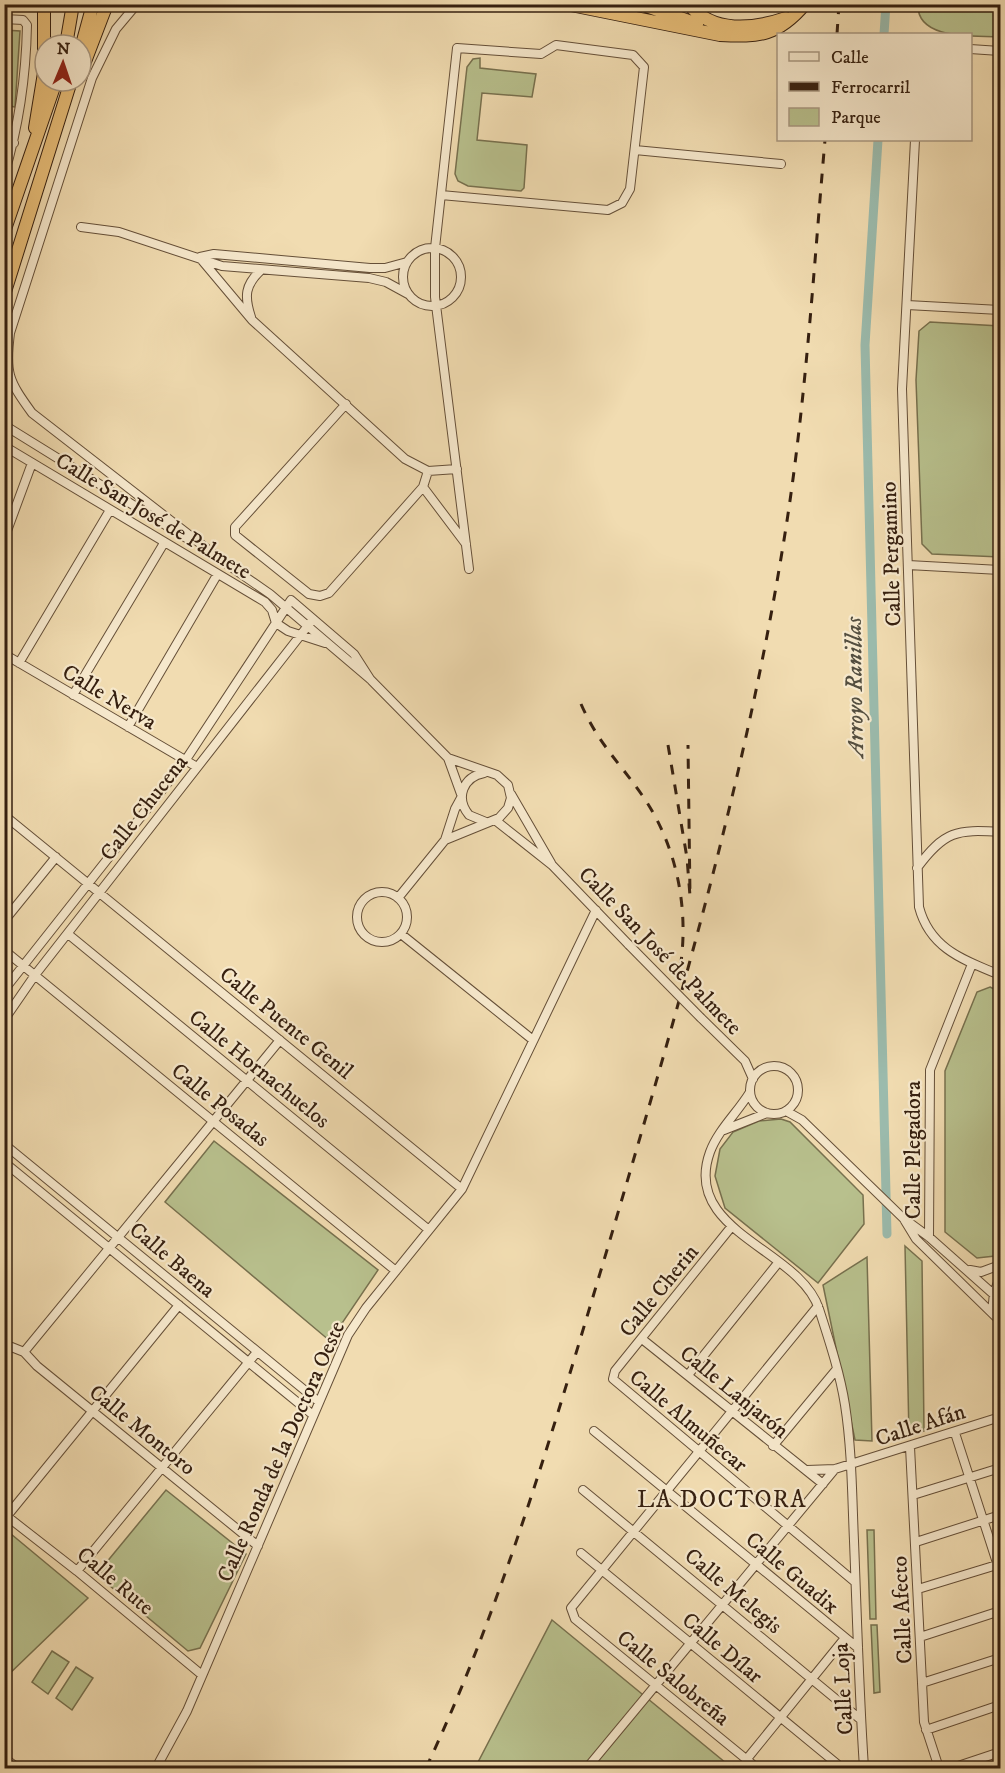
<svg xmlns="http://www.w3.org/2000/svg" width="1005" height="1773" font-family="'IM FELL DW Pica',serif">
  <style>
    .green { fill: #b8c08d; stroke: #77704e; stroke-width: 1.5 }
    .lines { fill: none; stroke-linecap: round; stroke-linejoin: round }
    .canal { stroke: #9bbbad; stroke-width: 9 }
    .minor-casing { stroke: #654f38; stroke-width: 10 }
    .highway-casing { stroke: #362010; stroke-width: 14 }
    .minor { stroke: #f6e8cc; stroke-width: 8 }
    .highway { stroke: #e8be78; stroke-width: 12 }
    .rail { stroke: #362010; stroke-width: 3; stroke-dasharray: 10 10; stroke-linecap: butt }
    .minor-bridge-casing { stroke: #654f38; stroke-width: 10; stroke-linecap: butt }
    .minor-bridge { stroke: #f6e8cc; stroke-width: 8 }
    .labels { text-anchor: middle; stroke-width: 4.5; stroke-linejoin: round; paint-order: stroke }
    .street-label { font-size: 22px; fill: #362010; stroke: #f6e8cc }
    .water-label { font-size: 24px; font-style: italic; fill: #544e3f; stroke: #f6e8cc }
    .neighbourhood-label { font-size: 24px; letter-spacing: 1.5px; fill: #362010; stroke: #f6e8cc }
  </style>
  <rect width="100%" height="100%" fill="#f1dcb1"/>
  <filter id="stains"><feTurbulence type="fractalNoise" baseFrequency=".00333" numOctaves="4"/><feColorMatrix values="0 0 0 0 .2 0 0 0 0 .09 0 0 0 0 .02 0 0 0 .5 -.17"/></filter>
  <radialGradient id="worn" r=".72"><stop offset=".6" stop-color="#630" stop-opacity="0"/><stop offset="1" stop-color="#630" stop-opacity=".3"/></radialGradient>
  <!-- green -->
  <path class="green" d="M 918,5 L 1000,5 L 1000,37 C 977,35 917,41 918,5 Z
    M 4,30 L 20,31 L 15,107 L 5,105 Z
    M 480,58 L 480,68 L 536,74 L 532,97 L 482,93 L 477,140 L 527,145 L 524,188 L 521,191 L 468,186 L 458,181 L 455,174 L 467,67 L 473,59 Z
    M 930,322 L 1000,326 L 1000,557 L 932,554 L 922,544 L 916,380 L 919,331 Z
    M 990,987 L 1000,992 L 1000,1243 L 995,1256 L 977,1258 L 945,1232 L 945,1071 L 977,992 Z
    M 781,1119 L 790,1122 L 863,1195 L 864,1224 L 818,1283 L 725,1208 L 715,1176 L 720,1149 L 733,1132 L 759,1121 Z
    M 214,1141 L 378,1270 L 330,1341 L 165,1202 Z
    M 905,1246 L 922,1261 L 924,1431 L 909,1436 Z
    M 867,1257 L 872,1441 L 855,1440 L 823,1285 Z
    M 166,1490 L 246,1554 L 200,1648 L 188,1651 L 103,1580 L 101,1569 Z
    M 5,1529 L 88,1598 L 5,1678 Z
    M 867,1530 L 874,1530 L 876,1619 L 870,1619 Z
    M 552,1620 L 732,1768 L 475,1768 Z
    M 871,1625 L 877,1625 L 880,1692 L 874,1693 Z
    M 52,1651 L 69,1662 L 48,1694 L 32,1682 Z
    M 76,1667 L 93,1678 L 72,1710 L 56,1698 Z"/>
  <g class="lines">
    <!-- canal -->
    <path class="canal" d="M 884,34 L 886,4
      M 878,140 L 865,345 L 887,1234"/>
    <defs>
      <path id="minor" d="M 137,4 L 116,29 L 92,78 L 10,333 C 5,373 8,380 32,413 L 215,555
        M 4,19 L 23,20 L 27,25 C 26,77 19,126 4,175
        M 970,49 L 1000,51
        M 915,140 L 902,389 L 919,907 C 930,949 964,960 1000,975
        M 4,141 L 14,143
        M 635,150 L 781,164
        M 441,195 L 608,210 L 622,203 L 630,189 L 644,67 L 633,55 L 556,45 L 541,54 L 457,48 L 435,248 L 435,297 L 469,569
        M 81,227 L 119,232 L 222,266 L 369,278 L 386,282 L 408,294
        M403 277a29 29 0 1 1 58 0a29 29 0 1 1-58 0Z
        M 200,257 L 214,254 L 370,268 L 385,268 L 407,262
        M 200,258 L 252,320 L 405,459 L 428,471 L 457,469
        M 907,305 L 1000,310
        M 251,317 C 244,296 245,285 261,270
        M 346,404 L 235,527 L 235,535 L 309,594 L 320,596 L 329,593 L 423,487 L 428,471
        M 4,425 L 188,539
        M 4,446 L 265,602 L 272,610 L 276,623
        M 423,487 L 466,544
        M 4,539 L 32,463
        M 211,553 L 270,594 L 370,679 L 448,758 L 461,794
        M 908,565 L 1000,570
        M 276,623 L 288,631 L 325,643
        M 4,654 L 197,767
        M 19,663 L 110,510
        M 73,695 L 164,543
        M 128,727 L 217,575
        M 484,773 C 463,777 455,798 469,815 L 486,822
        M 511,794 L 551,863
        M 4,815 L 462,1189
        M 495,820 L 552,865 L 629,945
        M 445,840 L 499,818 L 508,808 L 511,798 L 508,785 L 497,775 L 448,758
        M 917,868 C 944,831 957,829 1000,832
        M357 917a25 25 0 1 1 50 0a25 25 0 1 1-50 0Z
        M 398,898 L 445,840 L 455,809 L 461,798
        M 4,921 L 56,857
        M 68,934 L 429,1230
        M 401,934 L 533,1040
        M 4,950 L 396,1271
        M 4,990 L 185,761 L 291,600 L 354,654 L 370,679
        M 701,1018 L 745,1061 L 753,1079
        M 4,1020 L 35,975 L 310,623
        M750 1090a24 24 0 1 1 48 0a24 24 0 1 1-48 0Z
        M 750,1092 C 738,1112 718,1130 710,1152 C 681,1232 800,1249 819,1309 C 829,1340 840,1373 845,1405 C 852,1450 852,1496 854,1541 C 857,1617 859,1693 864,1768
        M 786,1111 L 802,1120 L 903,1218 L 929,1237 L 1000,1300
        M 724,1130 L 767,1113
        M 4,1144 L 319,1402
        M 4,1162 L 313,1415
        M 905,1221 L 916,1239 L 1000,1321
        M 732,1226 L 615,1371 L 613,1379 L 855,1582
        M 929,1237 L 930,1070 L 972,964
        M 970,1270 L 981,1272 L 1000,1265
        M 992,1313 L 994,1293 L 1000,1277
        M 642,1339 L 823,1484
        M 4,1344 L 24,1352 L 37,1366 L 258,1546
        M 24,1352 L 280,1040
        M 688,1375 L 778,1263
        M 594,1431 L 858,1648
        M 955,1433 L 1000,1572
        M 773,1446 L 836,1370
        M 910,1447 L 924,1722 L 939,1768
        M 807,1470 L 835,1469 L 1000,1417
        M 583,1490 L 860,1719
        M 913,1495 L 1000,1468
        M 4,1514 L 77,1571 L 202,1675
        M 7,1516 L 179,1305
        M 916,1542 L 1000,1515
        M 581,1553 L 842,1768
        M 77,1571 L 257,1352
        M 918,1589 L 1000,1564
        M 920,1637 L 1000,1611
        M 922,1683 L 1000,1658
        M 926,1730 L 1000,1705
        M 4,1758 L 18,1768
        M 746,1760 L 845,1638
        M 156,1768 L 187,1711 L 348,1335 L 366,1308 L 462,1189 L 596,910
        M 587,1768 L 835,1469
        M 757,1768 L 575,1619 L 571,1608 L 818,1306
        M 952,1768 L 1000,1752"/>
      <path id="highway" d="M 566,4 L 720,35 C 759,37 778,36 805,4
        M 641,4 L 697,24
        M 689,4 C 712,34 754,29 786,18
        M 66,45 L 73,4
        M 81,48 L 93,4
        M 81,72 L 107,4
        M 35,128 L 44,73 L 44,4
        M 4,232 L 56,81
        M 4,295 L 71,81"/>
    </defs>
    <!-- minor casing -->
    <use href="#minor" class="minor-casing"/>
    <!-- highway casing -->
    <use href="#highway" class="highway-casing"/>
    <!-- minor -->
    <use href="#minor" class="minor"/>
    <!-- highway -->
    <use href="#highway" class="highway"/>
    <!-- rail -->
    <path class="rail" d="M 837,34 L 839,4
      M 581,704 C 598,743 619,762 642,795 C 679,848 691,917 678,980
      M 668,745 L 687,858 L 690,896 L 688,745
      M 426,1768 C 504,1602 554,1426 607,1250 C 675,1019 743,789 782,552 C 805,416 813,277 825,140"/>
    <defs>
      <path id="minor-bridge" d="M 629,945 L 701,1018"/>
    </defs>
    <!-- minor-bridge casing -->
    <use href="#minor-bridge" class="minor-bridge-casing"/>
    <!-- minor-bridge -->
    <use href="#minor-bridge" class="minor-bridge"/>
  </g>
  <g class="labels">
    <!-- street labels -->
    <g class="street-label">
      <text transform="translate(154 515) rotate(31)" y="8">Calle San José de Palmete</text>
      <text transform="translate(890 554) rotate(-92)" y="8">Calle Pergamino</text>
      <text transform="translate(110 696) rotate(31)" y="8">Calle Nerva</text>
      <text transform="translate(143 807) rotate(-52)" y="8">Calle Chucena</text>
      <text transform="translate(661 950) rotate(46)" y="8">Calle San José de Palmete</text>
      <text transform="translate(287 1022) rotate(39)" y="8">Calle Puente Genil</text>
      <text transform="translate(260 1068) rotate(39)" y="8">Calle Hornachuelos</text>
      <text transform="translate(221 1104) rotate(39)" y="8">Calle Posadas</text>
      <text transform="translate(912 1150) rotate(-90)" y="8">Calle Plegadora</text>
      <text transform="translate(173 1259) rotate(40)" y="8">Calle Baena</text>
      <text transform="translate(658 1290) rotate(-51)" y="8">Calle Cherin</text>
      <text transform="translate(735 1391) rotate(39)" y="8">Calle Lanjarón</text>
      <text transform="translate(689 1420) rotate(40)" y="8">Calle Almuñecar</text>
      <text transform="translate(920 1424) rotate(-18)" y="8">Calle Afán</text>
      <text transform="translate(143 1429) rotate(39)" y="8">Calle Montoro</text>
      <text transform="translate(280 1451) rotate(-66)" y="8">Calle Ronda de la Doctora Oeste</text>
      <text transform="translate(793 1572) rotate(40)" y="8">Calle Guadix</text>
      <text transform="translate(116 1580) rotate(40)" y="8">Calle Rute</text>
      <text transform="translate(734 1590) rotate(40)" y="8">Calle Melegis</text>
      <text transform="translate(901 1610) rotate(-93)" y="8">Calle Afecto</text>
      <text transform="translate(723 1647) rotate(40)" y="8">Calle Dílar</text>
      <text transform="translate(674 1677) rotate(39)" y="8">Calle Salobreña</text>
      <text transform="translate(842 1689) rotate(-93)" y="8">Calle Loja</text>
    </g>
    <!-- water labels -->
    <g class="water-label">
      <text transform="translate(854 687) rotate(-91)" y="8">Arroyo Ranillas</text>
    </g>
    <!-- neighbourhood labels -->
    <g class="neighbourhood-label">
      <text x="722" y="1507">LA DOCTORA</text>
    </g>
  </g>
  <!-- margin -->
  <rect width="1005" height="1773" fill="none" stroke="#f1dcb1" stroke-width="24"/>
  <rect x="6" y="6" width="993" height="1761" fill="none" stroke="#362010" stroke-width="3"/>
  <rect x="12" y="12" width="981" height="1749" fill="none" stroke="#362010" stroke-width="1.5"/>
  <!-- legend -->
  <rect x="777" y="33" width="195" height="108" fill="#f6e8cc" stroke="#a99881" stroke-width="1.5"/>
  <rect x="789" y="52" width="30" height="9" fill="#f6e8cc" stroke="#a99881" stroke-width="1.5"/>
  <text x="831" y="63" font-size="18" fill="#362010">Calle</text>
  <rect x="789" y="82" width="30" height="9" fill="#362010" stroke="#a99881" stroke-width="1.5"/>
  <text x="831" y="93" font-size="18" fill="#362010">Ferrocarril</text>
  <rect x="789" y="108" width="30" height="18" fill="#b8c08d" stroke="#a99881" stroke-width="1.5"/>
  <text x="831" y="123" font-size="18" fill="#362010">Parque</text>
  <!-- north arrow -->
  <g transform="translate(63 63) rotate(2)"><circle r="28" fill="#f6e8cc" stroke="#a99881" stroke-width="1.5"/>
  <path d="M0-4.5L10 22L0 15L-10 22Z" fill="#8f2418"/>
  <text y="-9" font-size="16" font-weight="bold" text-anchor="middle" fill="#362010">N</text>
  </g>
  <rect width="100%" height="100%" filter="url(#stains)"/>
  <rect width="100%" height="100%" fill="url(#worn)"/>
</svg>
